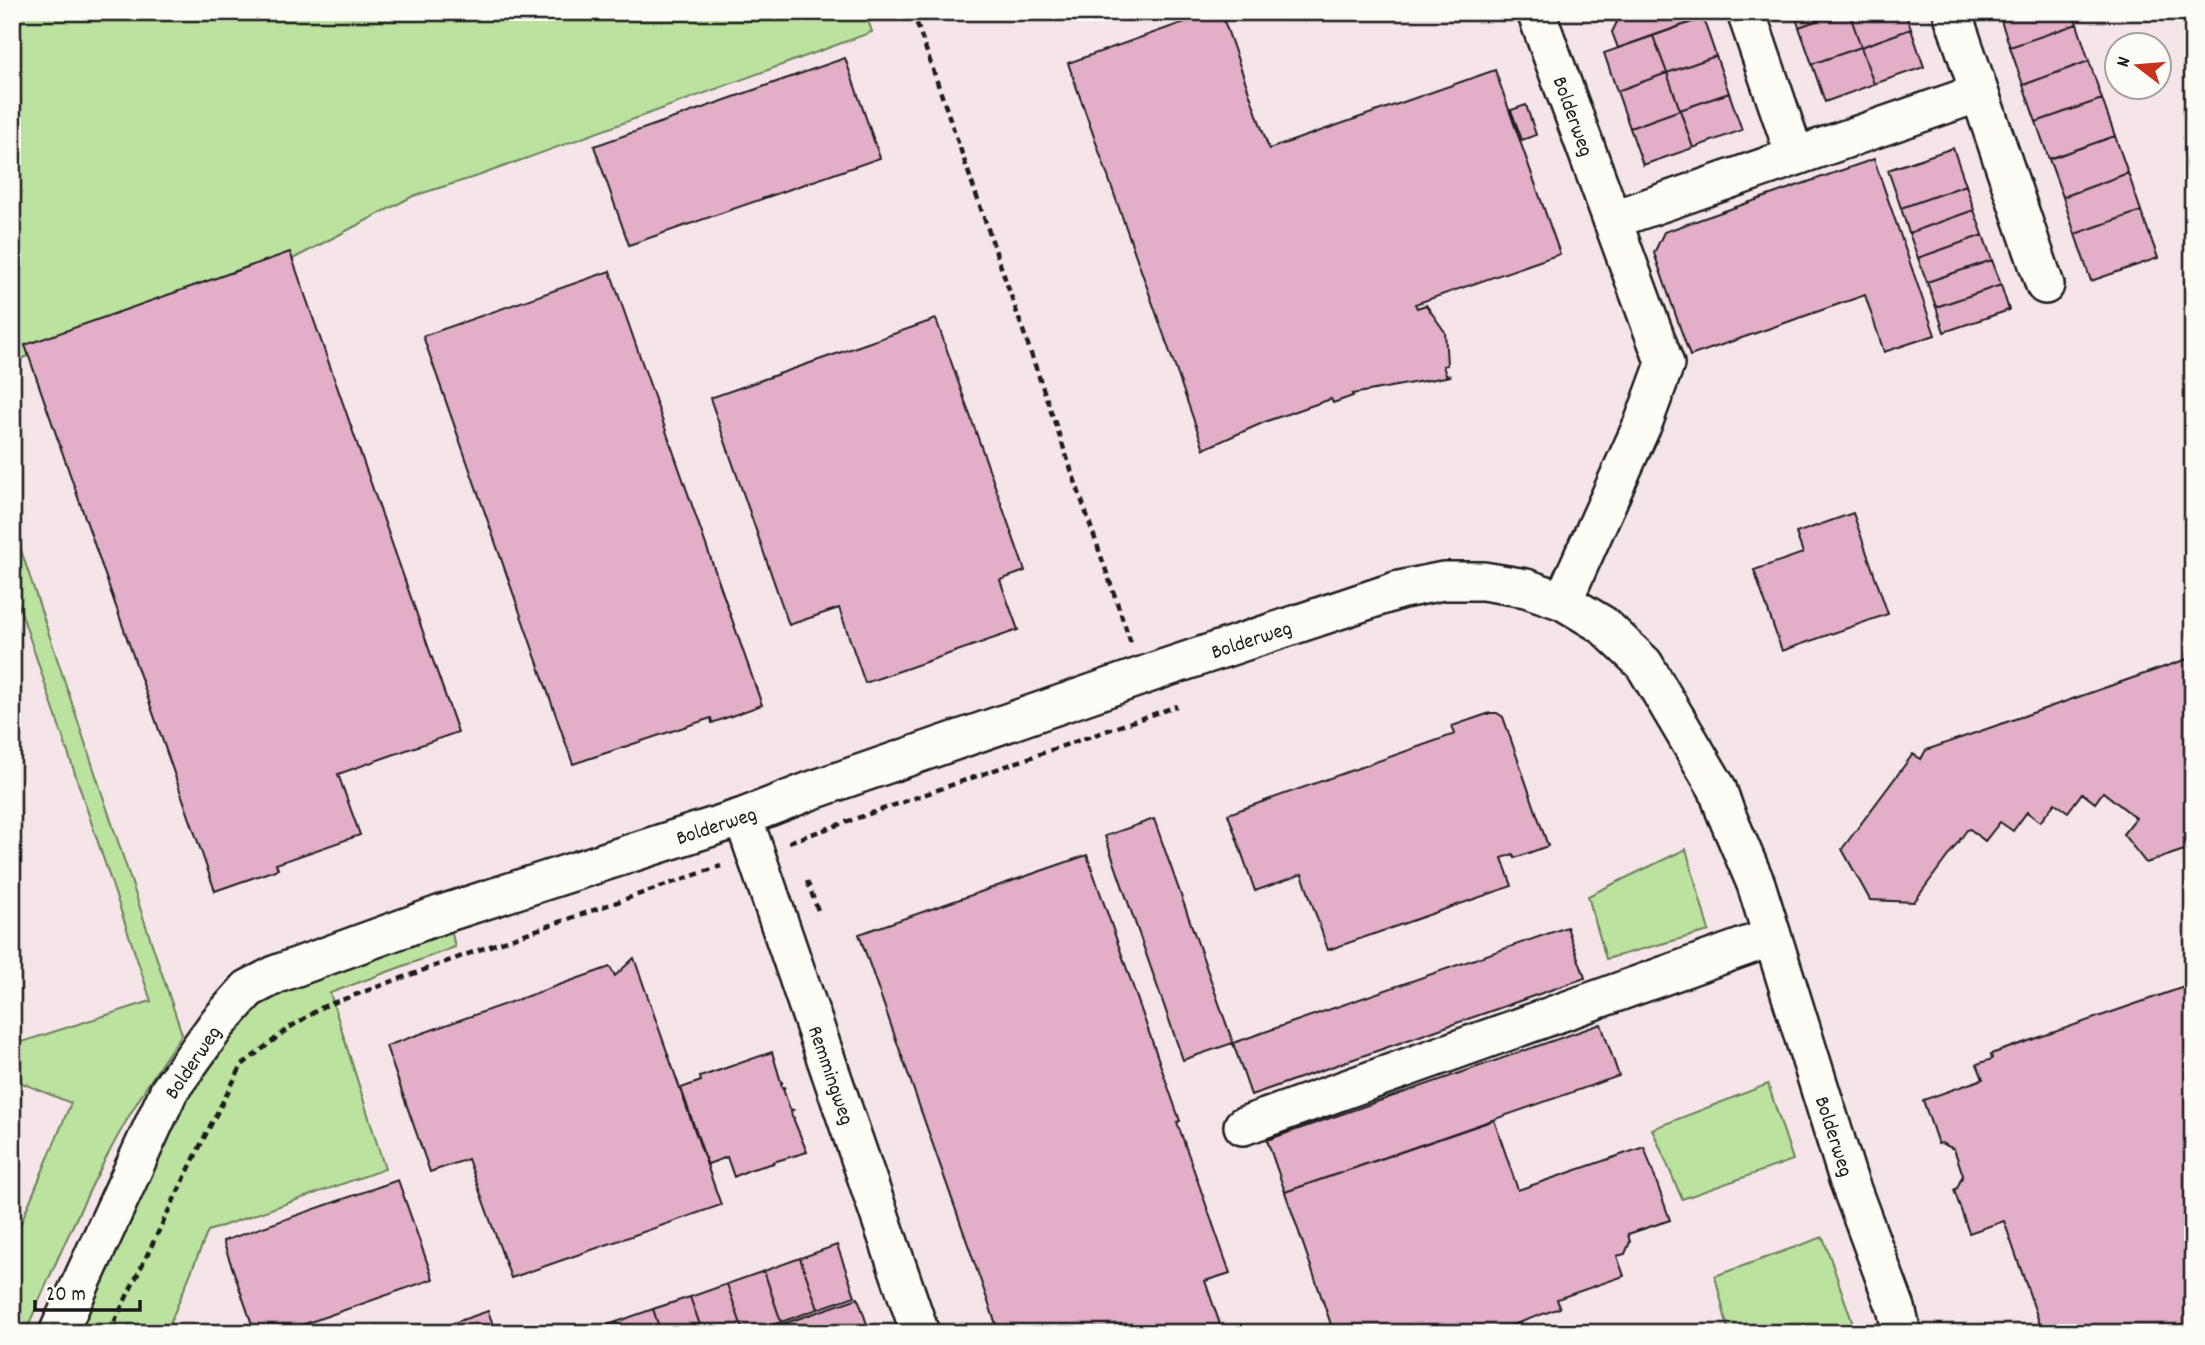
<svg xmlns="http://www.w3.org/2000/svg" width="2205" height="1345" font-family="Dekko,sans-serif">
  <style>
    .built { fill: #f5e5e9; fill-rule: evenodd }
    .green { fill: #bbe29e; stroke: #6c7f5d; stroke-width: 2 }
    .building { fill: #e3aec8; stroke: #1c1c1c; stroke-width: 2 }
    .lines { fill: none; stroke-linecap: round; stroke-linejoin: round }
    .minor-casing { stroke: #1c1c1c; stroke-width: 42 }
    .path { stroke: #1c1c1c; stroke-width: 4.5; stroke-dasharray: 7 5; stroke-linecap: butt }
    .minor { stroke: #fdfcf7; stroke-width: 37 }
    .labels { text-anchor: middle; stroke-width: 5; stroke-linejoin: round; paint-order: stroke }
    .street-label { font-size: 21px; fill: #1c1c1c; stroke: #fdfcf7 }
  </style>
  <rect width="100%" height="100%" fill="#fdfcf7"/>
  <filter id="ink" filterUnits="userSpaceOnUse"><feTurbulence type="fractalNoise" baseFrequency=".0143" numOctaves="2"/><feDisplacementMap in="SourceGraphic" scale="14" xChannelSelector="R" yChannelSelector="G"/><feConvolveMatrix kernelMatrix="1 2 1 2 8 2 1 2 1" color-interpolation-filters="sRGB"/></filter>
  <g filter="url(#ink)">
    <!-- built -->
    <path class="built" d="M 800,12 L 2193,12 L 2193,1333 L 12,1333 L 12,299 ZM 2118,46 L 2160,46 L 2160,88 L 2118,88 Z"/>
    <!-- green -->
    <path class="green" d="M 12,12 L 865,12 L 872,32 L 478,176 L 413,196 L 285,263 L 23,358 L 12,353 Z
      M 12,523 L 182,1034 C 115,1126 70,1229 25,1333 L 12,1333 L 12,1244 L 71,1103 L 12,1079 L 12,1045 L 151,1001 L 12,585 Z
      M 1686,849 L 1709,931 L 1606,959 L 1588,896 Z
      M 449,920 L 455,947 L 330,993 L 385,1169 L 208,1231 L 166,1333 L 75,1333 L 178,1103 L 242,1018 L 300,977 Z
      M 1768,1084 L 1793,1160 L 1682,1199 L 1652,1129 Z
      M 1823,1237 L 1856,1333 L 1729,1333 L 1715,1276 Z"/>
    <!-- building -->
    <path class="building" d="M 1213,12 L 1221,12 L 1269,149 L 1495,70 L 1560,254 L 1415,304 L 1417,308 L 1426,305 L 1445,332 L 1447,365 L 1443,366 L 1446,375 L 1451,376 L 1352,394 L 1353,396 L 1333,403 L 1331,399 L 1267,421 L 1204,449 L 1068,63 Z
      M 1622,12 L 1701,12 L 1703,18 L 1618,48 L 1612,32 Z
      M 1794,12 L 1841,12 L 1799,27 Z
      M 1841,12 L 1849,12 L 1861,47 L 1812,64 L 1799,27 Z
      M 1849,12 L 1905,12 L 1911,29 L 1861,47 Z
      M 1998,12 L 2072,12 L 2077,24 L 2010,47 Z
      M 1703,18 L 1716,56 L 1667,73 L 1653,36 Z
      M 2077,24 L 2089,61 L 2023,85 L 2010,47 Z
      M 1911,29 L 1924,67 L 1874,84 L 1861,47 Z
      M 1653,36 L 1667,73 L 1617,91 L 1604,53 Z
      M 1861,47 L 1874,84 L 1825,102 L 1812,64 Z
      M 1716,56 L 1729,93 L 1680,110 L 1667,73 Z
      M 845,58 L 880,158 L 629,245 L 594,146 Z
      M 2089,61 L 2102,99 L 2036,122 L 2023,85 Z
      M 1667,73 L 1680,110 L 1630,128 L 1617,91 Z
      M 1729,93 L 1742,130 L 1693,148 L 1680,110 Z
      M 2102,99 L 2115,136 L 2049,159 L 2036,122 Z
      M 1526,105 L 1536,135 L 1522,140 L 1511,110 Z
      M 1680,110 L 1693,148 L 1643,165 L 1630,128 Z
      M 2115,136 L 2128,173 L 2063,197 L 2049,159 Z
      M 1953,148 L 1966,185 L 1901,208 L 1888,170 Z
      M 1874,159 L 1935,335 L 1884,352 L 1865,295 L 1690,356 L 1654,253 L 1664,232 Z
      M 2128,173 L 2141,211 L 2075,234 L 2063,197 Z
      M 1966,185 L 1974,210 L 1909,233 L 1901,208 Z
      M 1974,210 L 1983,235 L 1918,258 L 1909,233 Z
      M 2141,211 L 2158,258 L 2091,281 L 2075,234 Z
      M 1983,235 L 1992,260 L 1927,282 L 1918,258 Z
      M 290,252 L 458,732 L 338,774 L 360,835 L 276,864 L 278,869 L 215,891 L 25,345 Z
      M 1992,260 L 2001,285 L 1936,307 L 1927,282 Z
      M 610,271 L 762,705 L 712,723 L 711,718 L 573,764 L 423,336 Z
      M 2001,285 L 2009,310 L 1944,332 L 1936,307 Z
      M 936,319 L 1025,571 L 1000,580 L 1018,630 L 865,683 L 839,608 L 789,625 L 710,398 Z
      M 1853,513 L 1888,614 L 1782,651 L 1754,570 L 1803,553 L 1796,533 Z
      M 2193,657 L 2193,847 L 2146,863 L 2123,834 L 2136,818 L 2103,792 L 2095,803 L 2082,793 L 2068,812 L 2055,803 L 2040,822 L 2027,812 L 2013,831 L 2000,822 L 1985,841 L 1970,829 L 1967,830 L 1914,902 L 1870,900 L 1842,849 L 1913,754 L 1921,759 L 1926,750 Z
      M 1490,713 L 1497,713 L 1503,717 L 1548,846 L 1515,858 L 1513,854 L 1502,858 L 1512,886 L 1328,950 L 1302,874 L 1255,891 L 1228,814 L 1455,734 L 1452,726 Z
      M 1154,819 L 1233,1043 L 1183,1060 L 1105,836 Z
      M 1087,855 L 1180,1121 L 1177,1122 L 1230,1273 L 1205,1281 L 1223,1333 L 999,1333 L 859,934 Z
      M 1567,927 L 1585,978 L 1251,1095 L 1233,1043 Z
      M 634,958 L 721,1205 L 511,1278 L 468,1159 L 430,1172 L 386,1046 L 610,967 L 615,976 Z
      M 2193,984 L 2193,1333 L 2043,1333 L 2004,1221 L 1969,1233 L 1954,1190 L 1957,1188 L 1963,1175 L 1954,1149 L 1941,1143 L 1938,1144 L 1923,1100 L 1983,1079 L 1977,1064 L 1992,1059 L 1991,1054 Z
      M 1601,1024 L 1619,1076 L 1285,1192 L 1267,1140 Z
      M 772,1052 L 781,1082 L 783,1083 L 781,1083 L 782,1088 L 785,1087 L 783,1089 L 790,1109 L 793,1110 L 791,1111 L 792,1117 L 795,1118 L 793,1118 L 807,1152 L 773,1162 L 774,1163 L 749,1170 L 734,1177 L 727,1157 L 708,1164 L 708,1166 L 681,1088 L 701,1081 L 700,1077 Z
      M 1494,1120 L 1518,1190 L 1644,1147 L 1670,1220 L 1628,1234 L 1630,1242 L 1625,1254 L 1617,1256 L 1624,1276 L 1557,1299 L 1560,1308 L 1490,1333 L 1334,1333 L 1285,1192 Z
      M 398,1180 L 433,1279 L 279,1333 L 255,1333 L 223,1241 Z
      M 837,1245 L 855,1296 L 818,1309 L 800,1258 Z
      M 800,1258 L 818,1309 L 781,1322 L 764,1271 Z
      M 764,1271 L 781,1322 L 750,1333 L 744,1333 L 727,1284 Z
      M 727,1284 L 744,1333 L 703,1333 L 690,1297 Z
      M 690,1297 L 703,1333 L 661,1333 L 653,1309 Z
      M 858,1298 L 870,1333 L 757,1333 Z
      M 653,1309 L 661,1333 L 620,1333 L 616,1322 Z
      M 488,1311 L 496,1333 L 453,1333 L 450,1324 Z
      M 616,1322 L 620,1333 L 587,1333 Z"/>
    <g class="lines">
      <defs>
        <path id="minor" d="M 1536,12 L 1665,364 L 1644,421 L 1563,601
          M 1746,12 L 1795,156
          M 1952,12 L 2045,285
          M 1612,220 L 1979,93
          M 743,817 L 920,1333
          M 1243,1126 L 1772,937
          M 58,1333 L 169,1091 L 218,1023 L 248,989 L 277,974 L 442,914 L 743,817 L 810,791 L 1165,668 L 1399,590 L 1443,581 L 1483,581 L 1526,588 L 1563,601 L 1603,625 L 1644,664 L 1717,788 L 1725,811 L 1756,884 L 1848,1179 L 1896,1308 L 1902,1333"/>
      </defs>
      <!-- minor casing -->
      <use href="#minor" class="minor-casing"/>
      <!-- path -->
      <path class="path" d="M 913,12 L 1131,643
        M 789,842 L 1177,706
        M 807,881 L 819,913
        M 109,1333 L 207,1132 L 242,1065 L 289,1028 L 322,1007 L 487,947 L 721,866"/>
      <!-- minor -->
      <use href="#minor" class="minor"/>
    </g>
  </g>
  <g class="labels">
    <!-- street labels -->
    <g class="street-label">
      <text transform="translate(1574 116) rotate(70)" y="7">Bolderweg</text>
      <text transform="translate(1251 639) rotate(-18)" y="7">Bolderweg</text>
      <text transform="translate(716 825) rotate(-18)" y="7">Bolderweg</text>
      <text transform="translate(192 1062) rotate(-56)" y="7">Bolderweg</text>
      <text transform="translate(832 1075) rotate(71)" y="7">Remmingweg</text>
      <text transform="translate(1835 1136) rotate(72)" y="7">Bolderweg</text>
    </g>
  </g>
  <!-- margin -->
  <rect width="2205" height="1345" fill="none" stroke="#fdfcf7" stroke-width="42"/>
  <rect x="21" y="21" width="2163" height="1303" fill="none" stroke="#1c1c1c" stroke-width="2.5" filter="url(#ink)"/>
  <!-- north arrow -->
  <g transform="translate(2138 66) rotate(286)"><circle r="33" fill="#fdfcf7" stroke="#a3a29f" stroke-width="2"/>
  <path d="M0-5L12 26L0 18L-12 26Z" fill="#c8321e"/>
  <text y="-10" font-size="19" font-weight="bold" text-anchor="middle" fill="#1c1c1c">N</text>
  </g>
  <!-- scale -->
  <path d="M35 1300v10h105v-10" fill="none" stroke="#1c1c1c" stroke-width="3.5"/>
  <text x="46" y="1300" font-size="21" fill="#1c1c1c" stroke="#fdfcf7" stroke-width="5" paint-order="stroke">20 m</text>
</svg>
